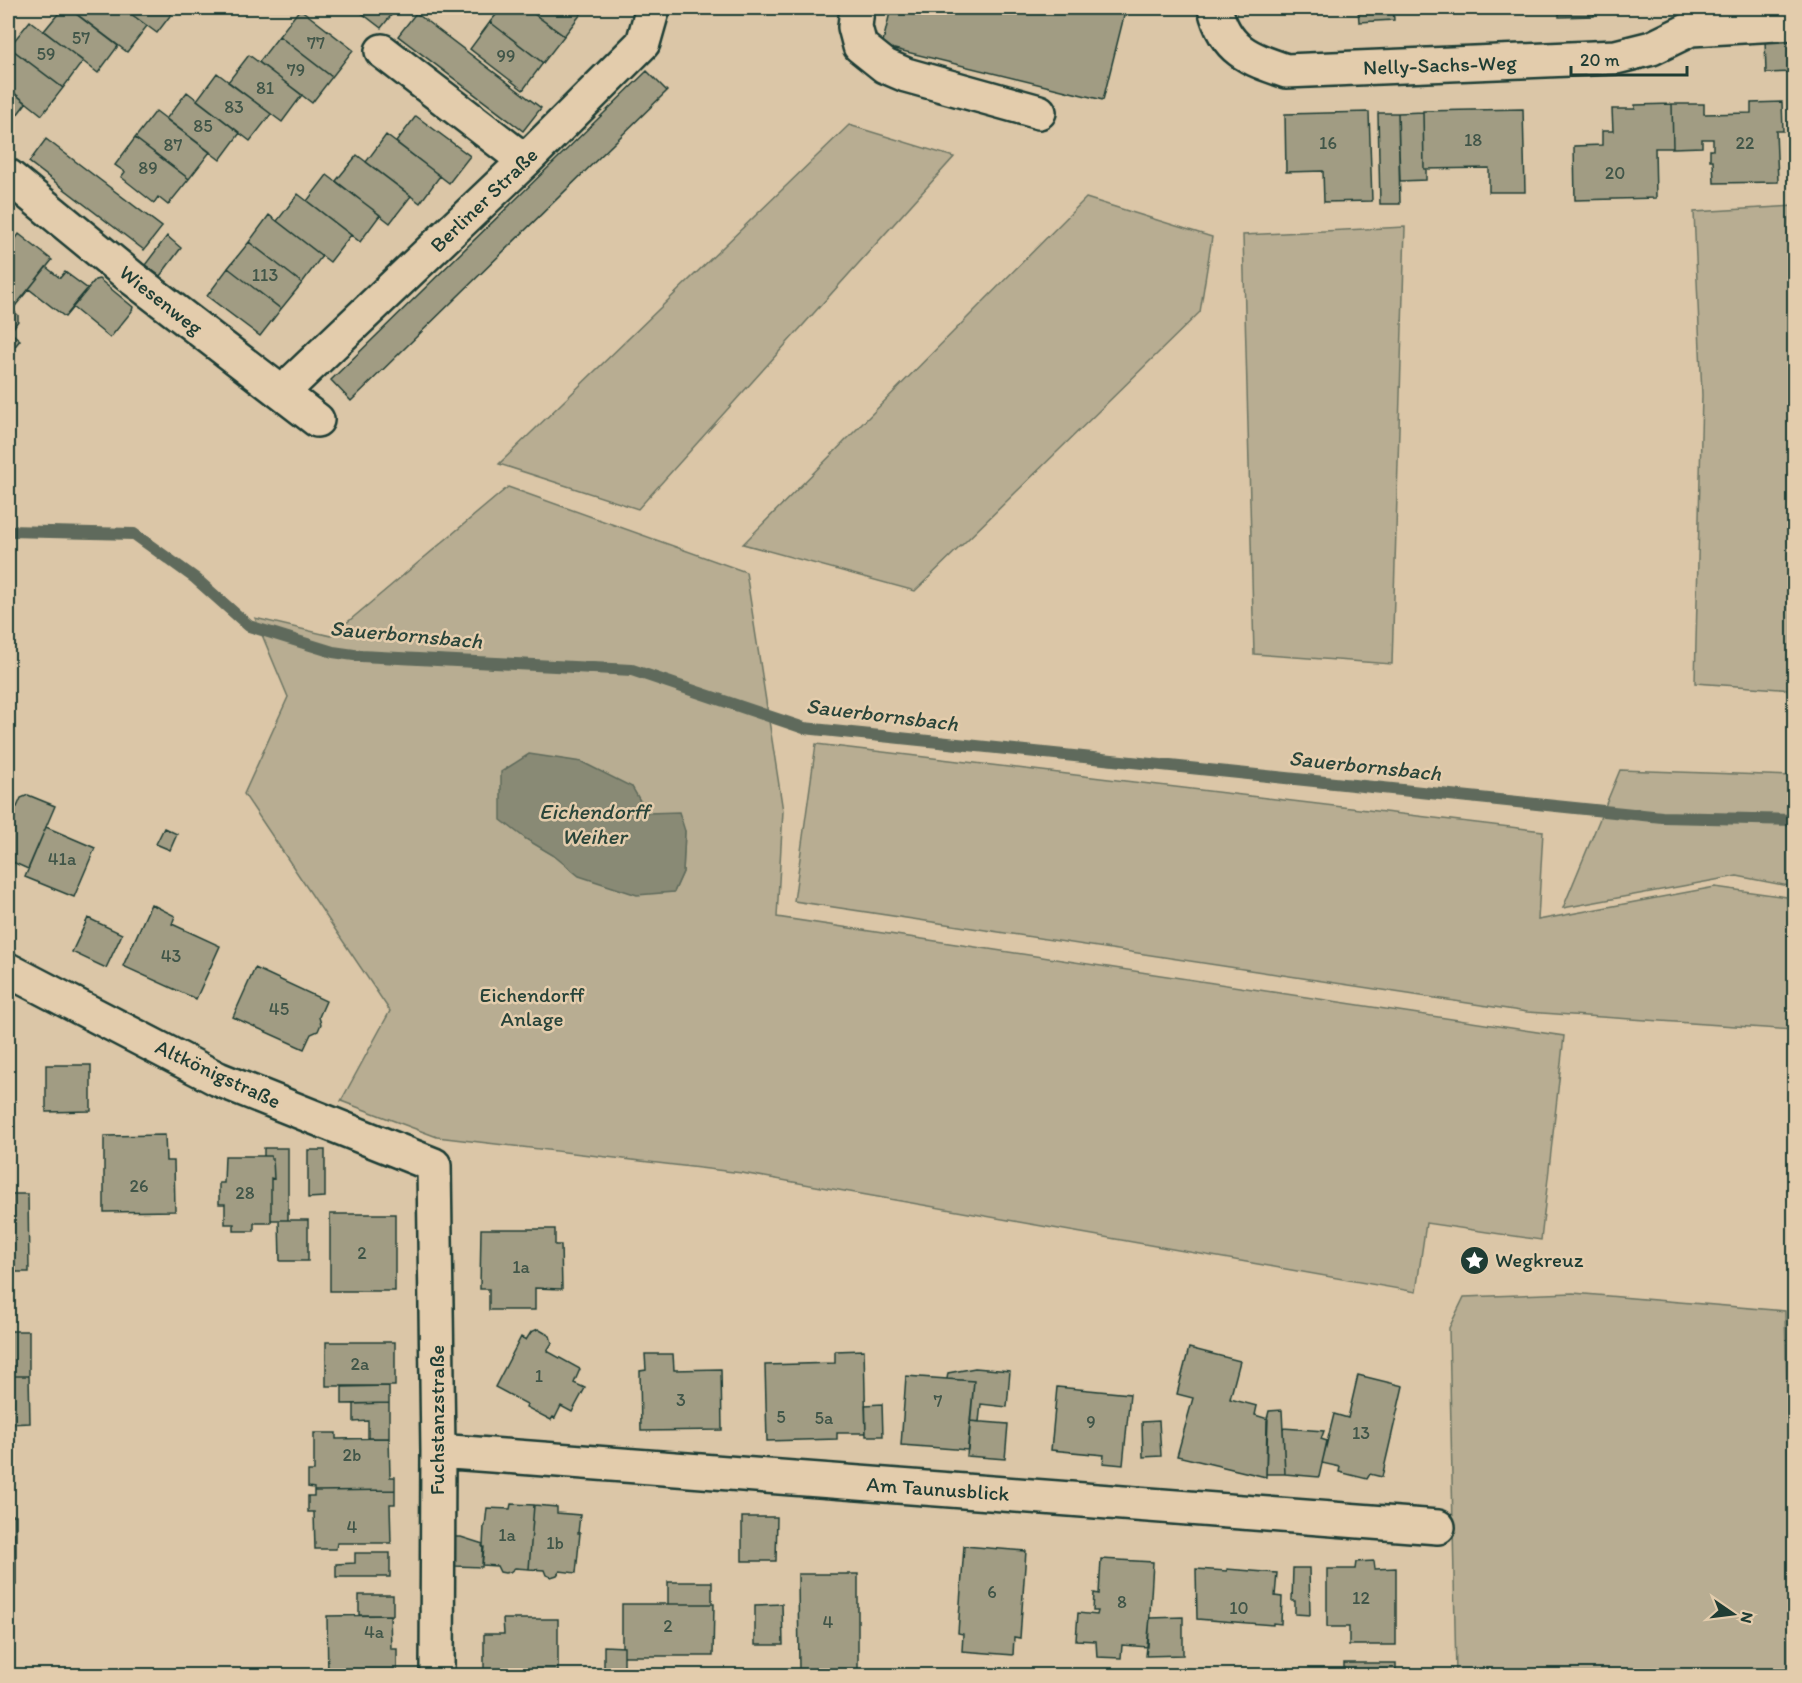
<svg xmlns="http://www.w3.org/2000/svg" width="1802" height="1683" font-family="Itim,sans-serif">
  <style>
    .green { fill: #b8ad92; stroke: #6c7563; stroke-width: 1.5; fill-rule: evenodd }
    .water { fill: #898a75; stroke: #5f6b5b; stroke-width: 1.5 }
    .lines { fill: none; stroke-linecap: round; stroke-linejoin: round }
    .stream { stroke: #5f6b5b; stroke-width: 12 }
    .building { fill: #a19c83; stroke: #1f3d34; stroke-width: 1.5 }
    .minor-casing { stroke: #1f3d34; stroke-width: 38 }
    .minor { stroke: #e3ccac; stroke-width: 33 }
    .labels { text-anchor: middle; stroke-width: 5; stroke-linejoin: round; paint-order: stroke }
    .number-label { font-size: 18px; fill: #405548 }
    .street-label { font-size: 21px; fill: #1f3d34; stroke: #e3ccac }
    .park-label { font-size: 21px; fill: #274339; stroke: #e3ccac }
    .poi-label { font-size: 21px; fill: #1f3d34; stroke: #e3ccac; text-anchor: start }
    .water-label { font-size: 22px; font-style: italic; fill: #2a453a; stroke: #e3ccac }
  </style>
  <rect width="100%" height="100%" fill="#dbc6a7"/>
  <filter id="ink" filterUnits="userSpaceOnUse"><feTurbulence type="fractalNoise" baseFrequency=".0167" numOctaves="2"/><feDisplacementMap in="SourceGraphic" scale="12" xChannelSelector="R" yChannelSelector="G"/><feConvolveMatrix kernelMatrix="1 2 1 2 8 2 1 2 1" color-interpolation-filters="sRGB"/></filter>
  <g filter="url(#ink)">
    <!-- green -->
    <path class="green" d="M 849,125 L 954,157 L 638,509 L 499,464 Z
      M 1086,198 L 1212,237 L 1200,312 L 915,591 L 743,544 Z
      M 1794,206 L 1794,690 L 1695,683 L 1702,395 L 1694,212 Z
      M 1405,227 L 1392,664 L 1254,654 L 1243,235 Z
      M 508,487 L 746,572 L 783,811 L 777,917 L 1564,1036 L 1541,1240 L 1426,1223 L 1416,1292 L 742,1173 L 437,1137 L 341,1101 L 390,1011 L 244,794 L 288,697 L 255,618 L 331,636 ZM 632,787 L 647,813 L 685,831 L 683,872 L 674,892 L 553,855 L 526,839 Z
      M 816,744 L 1543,831 L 1538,920 L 1715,887 L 1794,898 L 1794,1030 L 1527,1012 L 794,901 Z
      M 1620,770 L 1794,776 L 1794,887 L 1737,876 L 1563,908 Z
      M 1573,1293 L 1785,1311 L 1794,1675 L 1456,1675 L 1449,1328 L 1464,1297 Z"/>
    <!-- water -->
    <path class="water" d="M 529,754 L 582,762 L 632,787 L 647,813 L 679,812 L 685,831 L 683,872 L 674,892 L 637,895 L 579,876 L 553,855 L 526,839 L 501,820 L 501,772 Z"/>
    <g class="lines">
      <!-- stream -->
      <path class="stream" d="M 8,531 L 134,534 L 195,578 L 249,626 L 333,652 L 361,656 L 456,661 L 632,670 L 804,728 L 1662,817 L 1794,820"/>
    </g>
    <!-- building -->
    <path class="building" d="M 63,8 L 68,8 L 118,46 L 98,73 L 44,31 Z
      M 78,8 L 123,8 L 147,26 L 127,52 L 74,12 Z
      M 123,8 L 176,8 L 157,33 Z
      M 355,8 L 397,8 L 381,28 Z
      M 502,8 L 526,8 L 564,36 L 543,63 L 490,22 Z
      M 526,8 L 582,8 L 584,10 L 564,36 Z
      M 891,8 L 1126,8 L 1103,100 L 882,46 Z
      M 1358,8 L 1393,8 L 1394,20 L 1359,22 Z
      M 1559,8 L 1594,8 L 1594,16 L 1559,17 Z
      M 300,9 L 353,50 L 332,77 L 279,36 Z
      M 416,13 L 541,108 L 523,131 L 398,36 Z
      M 30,21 L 83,61 L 63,88 L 9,47 Z
      M 490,22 L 543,63 L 523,90 L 470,49 Z
      M 279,36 L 332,77 L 312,103 L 259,62 Z
      M 1794,38 L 1794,72 L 1766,73 L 1765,39 Z
      M 9,47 L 63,88 L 42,115 L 8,88 L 8,50 Z
      M 249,55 L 302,95 L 282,122 L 228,82 Z
      M 647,71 L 667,91 L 351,401 L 331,380 Z
      M 217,73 L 271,114 L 250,141 L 197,100 Z
      M 8,88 L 26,103 L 8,127 Z
      M 187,92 L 240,133 L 220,160 L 166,119 Z
      M 1782,102 L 1783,131 L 1776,131 L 1778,182 L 1714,183 L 1713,160 L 1710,160 L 1710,150 L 1713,150 L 1713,139 L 1702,139 L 1702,147 L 1673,148 L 1672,104 L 1704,104 L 1704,114 L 1751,113 L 1751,103 Z
      M 1672,104 L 1673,148 L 1655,148 L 1656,198 L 1575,200 L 1574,146 L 1602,145 L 1602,131 L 1613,131 L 1612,109 L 1635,109 L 1635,105 Z
      M 1523,109 L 1525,192 L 1489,192 L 1489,168 L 1424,169 L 1423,111 Z
      M 156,111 L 210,152 L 189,179 L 135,138 Z
      M 1369,112 L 1372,201 L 1324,202 L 1323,171 L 1286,172 L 1285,114 Z
      M 1423,112 L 1424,169 L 1426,169 L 1426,180 L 1400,181 L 1398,113 Z
      M 1378,113 L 1398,113 L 1400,204 L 1380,204 Z
      M 416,116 L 470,156 L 449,183 L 396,142 Z
      M 386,135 L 440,176 L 420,203 L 366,162 Z
      M 135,138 L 189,179 L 168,205 L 158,197 L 154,203 L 121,177 L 125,172 L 115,165 Z
      M 46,139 L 162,227 L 144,250 L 29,162 Z
      M 357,155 L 411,196 L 390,223 L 336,181 Z
      M 327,175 L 380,215 L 360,242 L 307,201 Z
      M 298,194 L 351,235 L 330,262 L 277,221 Z
      M 269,215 L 322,256 L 302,283 L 249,242 Z
      M 8,234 L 15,240 L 19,234 L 52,260 L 12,310 L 18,315 L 18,321 L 13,328 L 8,329 Z
      M 167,236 L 181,248 L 160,276 L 145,265 Z
      M 249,242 L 302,283 L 281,309 L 228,268 Z
      M 46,267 L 60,278 L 65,272 L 88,289 L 65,317 L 29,289 Z
      M 228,268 L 281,309 L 260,336 L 207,296 Z
      M 99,279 L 133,307 L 132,311 L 110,338 L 72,307 L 95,280 Z
      M 8,330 L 20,340 L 8,355 Z
      M 28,795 L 55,806 L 28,869 L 8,860 L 8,803 L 17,807 L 21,798 Z
      M 46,827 L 95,848 L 74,897 L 25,877 Z
      M 164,828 L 177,834 L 170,850 L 156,844 Z
      M 151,904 L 175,916 L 172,924 L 220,946 L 196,999 L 123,966 Z
      M 88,918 L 122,934 L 106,968 L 72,952 Z
      M 255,968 L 326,1001 L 319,1017 L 321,1024 L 318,1031 L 311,1034 L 304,1049 L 233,1017 Z
      M 46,1065 L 91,1065 L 91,1111 L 46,1112 Z
      M 165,1135 L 166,1161 L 174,1161 L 175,1211 L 104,1212 L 104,1136 Z
      M 264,1148 L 288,1148 L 288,1220 L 271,1220 L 271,1178 L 274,1179 L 273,1159 L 271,1159 L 271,1156 L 264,1156 Z
      M 308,1150 L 325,1150 L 325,1197 L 308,1198 Z
      M 225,1156 L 271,1156 L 271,1159 L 273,1159 L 274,1179 L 271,1178 L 271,1223 L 254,1223 L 254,1231 L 234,1231 L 234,1224 L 225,1224 L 225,1204 L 219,1204 L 219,1183 L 224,1183 Z
      M 8,1194 L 28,1194 L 29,1272 L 8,1272 Z
      M 330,1214 L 395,1214 L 395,1291 L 330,1291 Z
      M 279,1220 L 308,1220 L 308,1261 L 280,1261 Z
      M 481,1229 L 555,1229 L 555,1245 L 561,1245 L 562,1289 L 535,1288 L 535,1310 L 489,1310 L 489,1289 L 480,1289 Z
      M 538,1329 L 550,1336 L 552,1343 L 547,1351 L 580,1369 L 574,1383 L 585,1388 L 572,1412 L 561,1406 L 555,1418 L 553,1417 L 551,1420 L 526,1407 L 527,1404 L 495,1387 L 521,1337 L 526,1340 L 531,1332 Z
      M 8,1331 L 29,1331 L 29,1376 L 8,1376 Z
      M 326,1342 L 395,1342 L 395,1386 L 326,1386 Z
      M 1189,1348 L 1240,1361 L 1230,1399 L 1257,1406 L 1255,1415 L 1268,1419 L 1266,1477 L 1177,1456 L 1193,1398 L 1177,1394 Z
      M 864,1350 L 866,1433 L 837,1433 L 837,1439 L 767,1441 L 765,1365 L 835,1363 L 835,1351 Z
      M 645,1354 L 673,1354 L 674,1370 L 721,1369 L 722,1430 L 641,1431 L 640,1371 L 646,1370 Z
      M 975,1368 L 1010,1371 L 1007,1407 L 981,1404 L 979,1422 L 970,1421 L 974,1381 L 947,1379 L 948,1373 Z
      M 1358,1375 L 1403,1386 L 1382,1477 L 1370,1474 L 1367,1479 L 1339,1472 L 1340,1467 L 1322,1463 L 1334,1414 L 1348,1418 Z
      M 8,1376 L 29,1376 L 30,1423 L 8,1424 Z
      M 906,1376 L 974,1381 L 968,1450 L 901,1445 Z
      M 389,1386 L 389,1403 L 342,1404 L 342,1387 Z
      M 1057,1387 L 1130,1394 L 1123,1465 L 1103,1463 L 1104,1455 L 1051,1450 Z
      M 389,1403 L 389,1438 L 368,1438 L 368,1421 L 354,1422 L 354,1404 Z
      M 882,1404 L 883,1436 L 866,1436 L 865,1405 Z
      M 1282,1410 L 1285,1474 L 1266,1474 L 1267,1419 L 1269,1411 Z
      M 970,1421 L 1008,1424 L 1005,1459 L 967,1456 Z
      M 1159,1421 L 1161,1456 L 1143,1457 L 1142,1422 Z
      M 1283,1428 L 1324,1431 L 1321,1439 L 1327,1441 L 1319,1477 L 1285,1474 Z
      M 314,1433 L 336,1433 L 336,1439 L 389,1438 L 390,1477 L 395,1477 L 395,1490 L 314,1491 L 314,1488 L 308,1487 L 308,1471 L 314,1471 Z
      M 395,1490 L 395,1504 L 390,1504 L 391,1543 L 337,1543 L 336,1549 L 315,1549 L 314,1512 L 308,1512 L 308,1496 L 314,1496 L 314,1491 Z
      M 511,1504 L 534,1505 L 529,1569 L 515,1568 L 510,1572 L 505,1573 L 500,1572 L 497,1566 L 482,1565 L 484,1526 L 485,1526 L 487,1508 L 510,1509 Z
      M 534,1505 L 557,1507 L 557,1513 L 580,1515 L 578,1533 L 580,1533 L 576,1573 L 560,1571 L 557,1575 L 551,1577 L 546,1575 L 544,1570 L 529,1569 Z
      M 8,1515 L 16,1515 L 16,1585 L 8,1585 Z
      M 742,1517 L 777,1517 L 776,1561 L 742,1561 Z
      M 454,1537 L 461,1537 L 483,1544 L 482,1546 L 484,1547 L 482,1567 L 455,1566 Z
      M 964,1546 L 1026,1551 L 1020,1638 L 1014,1637 L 1013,1655 L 962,1651 L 963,1634 L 958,1633 Z
      M 355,1553 L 390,1553 L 390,1577 L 336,1577 L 336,1564 L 355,1563 Z
      M 1101,1559 L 1153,1562 L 1148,1647 L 1122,1645 L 1121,1658 L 1097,1657 L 1096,1641 L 1076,1640 L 1078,1613 L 1097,1615 L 1098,1611 L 1093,1611 L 1094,1593 L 1099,1594 Z
      M 1374,1561 L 1375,1569 L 1396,1568 L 1396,1645 L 1349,1645 L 1349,1627 L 1327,1627 L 1327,1569 L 1355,1569 L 1356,1562 Z
      M 1293,1568 L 1309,1568 L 1310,1615 L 1295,1614 L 1295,1601 L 1292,1601 Z
      M 1196,1569 L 1227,1571 L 1227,1569 L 1277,1573 L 1275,1596 L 1282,1597 L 1281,1624 L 1273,1623 L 1273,1625 L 1197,1619 Z
      M 798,1574 L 858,1574 L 858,1670 L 799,1671 Z
      M 668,1582 L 712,1582 L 712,1604 L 668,1604 Z
      M 359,1595 L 393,1595 L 393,1615 L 359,1615 Z
      M 622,1604 L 714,1604 L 713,1656 L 624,1656 L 624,1647 L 622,1647 Z
      M 782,1604 L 783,1645 L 755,1645 L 755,1605 Z
      M 390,1615 L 391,1649 L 397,1649 L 397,1676 L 328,1676 L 327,1616 Z
      M 1183,1617 L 1183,1655 L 1146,1656 L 1150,1618 Z
      M 503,1619 L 558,1619 L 558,1676 L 484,1676 L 484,1634 L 504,1634 Z
      M 604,1646 L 624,1647 L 624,1676 L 604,1676 Z
      M 1344,1663 L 1396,1663 L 1396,1676 L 1344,1676 Z"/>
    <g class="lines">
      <defs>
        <path id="minor" d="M 857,8 L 855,27 L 860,46 L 885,66 L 906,75 L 1039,112
          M 1215,8 C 1225,50 1248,58 1286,71 L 1616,57 L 1652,48 L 1691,29 L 1794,23
          M 382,51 L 525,161
          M 8,176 L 131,277 L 317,420
          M 295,380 L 525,161 L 643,43 L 653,8
          M 8,970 L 218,1079 L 434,1165 L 438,1451 L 437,1676
          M 438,1451 L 1438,1527"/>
      </defs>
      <!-- minor casing -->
      <use href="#minor" class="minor-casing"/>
      <!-- minor -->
      <use href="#minor" class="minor"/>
    </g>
  </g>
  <!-- icons -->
  <defs>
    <symbol id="sight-disc" viewBox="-11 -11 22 22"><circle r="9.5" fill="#1f3d34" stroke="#e3ccac"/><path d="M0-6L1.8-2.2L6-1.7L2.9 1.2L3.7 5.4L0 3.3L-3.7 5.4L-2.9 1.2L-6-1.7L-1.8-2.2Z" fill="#fff"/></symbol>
  </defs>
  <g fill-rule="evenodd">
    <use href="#sight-disc" x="1458" y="1244" width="33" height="33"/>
  </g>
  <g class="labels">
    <!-- number labels -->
    <g class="number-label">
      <text x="81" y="44">57</text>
      <text x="316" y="49">77</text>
      <text x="46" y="60">59</text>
      <text x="506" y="62">99</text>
      <text x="296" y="76">79</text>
      <text x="265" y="94">81</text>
      <text x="234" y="113">83</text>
      <text x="203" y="132">85</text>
      <text x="1473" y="146">18</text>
      <text x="1328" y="149">16</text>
      <text x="1745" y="149">22</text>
      <text x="173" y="151">87</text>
      <text x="148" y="174">89</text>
      <text x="1615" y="179">20</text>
      <text x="265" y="281">113</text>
      <text x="62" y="865">41a</text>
      <text x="171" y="962">43</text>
      <text x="279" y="1015">45</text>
      <text x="139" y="1192">26</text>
      <text x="245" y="1199">28</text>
      <text x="362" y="1259">2</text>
      <text x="521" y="1273">1a</text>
      <text x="360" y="1370">2a</text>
      <text x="539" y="1382">1</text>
      <text x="681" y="1406">3</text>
      <text x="938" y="1407">7</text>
      <text x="781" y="1423">5</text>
      <text x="824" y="1424">5a</text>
      <text x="1091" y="1428">9</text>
      <text x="1361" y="1439">13</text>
      <text x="352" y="1461">2b</text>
      <text x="352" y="1533">4</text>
      <text x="507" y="1541">1a</text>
      <text x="555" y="1549">1b</text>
      <text x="992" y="1598">6</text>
      <text x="1361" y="1604">12</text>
      <text x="1122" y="1608">8</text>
      <text x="1239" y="1614">10</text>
      <text x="828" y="1628">4</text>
      <text x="668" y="1632">2</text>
      <text x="374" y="1638">4a</text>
    </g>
    <!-- street labels -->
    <g class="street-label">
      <text transform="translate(1440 65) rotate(-2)" y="7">Nelly-Sachs-Weg</text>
      <text transform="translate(484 200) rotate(-44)" y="7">Berliner Straße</text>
      <text transform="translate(161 300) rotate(38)" y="7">Wiesenweg</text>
      <text transform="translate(218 1074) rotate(25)" y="7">Altkönigstraße</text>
      <text transform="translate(437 1420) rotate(-90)" y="7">Fuchstanzstraße</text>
      <text transform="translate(938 1489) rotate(4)" y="7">Am Taunusblick</text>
    </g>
    <!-- park labels -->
    <g class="park-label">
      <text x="532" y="1002">Eichendorff<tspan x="532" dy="24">Anlage</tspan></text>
    </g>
    <!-- poi labels -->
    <g class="poi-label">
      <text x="1495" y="1267">Wegkreuz</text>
    </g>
    <!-- water labels -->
    <g class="water-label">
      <text transform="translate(406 634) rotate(5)" y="8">Sauerbornsbach</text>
      <text transform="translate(882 714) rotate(7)" y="8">Sauerbornsbach</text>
      <text transform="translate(1365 765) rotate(6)" y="8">Sauerbornsbach</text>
      <text x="594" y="819">Eichendorff<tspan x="594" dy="25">Weiher</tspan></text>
    </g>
  </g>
  <!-- margin -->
  <rect width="1802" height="1683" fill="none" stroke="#e3ccac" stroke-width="30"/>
  <rect x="15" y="15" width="1772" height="1653" fill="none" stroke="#1f3d34" stroke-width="2" filter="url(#ink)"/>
  <!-- north arrow -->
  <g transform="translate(1733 1614) rotate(104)" stroke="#e3ccac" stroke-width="4.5" paint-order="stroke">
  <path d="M0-4.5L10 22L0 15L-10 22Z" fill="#1f3d34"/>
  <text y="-9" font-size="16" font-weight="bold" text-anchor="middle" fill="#1f3d34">N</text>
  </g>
  <!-- scale -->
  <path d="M1571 66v9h116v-9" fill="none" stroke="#1f3d34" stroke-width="3"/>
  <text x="1580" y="66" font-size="18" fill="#1f3d34" stroke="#e3ccac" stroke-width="4.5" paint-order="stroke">20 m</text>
</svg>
